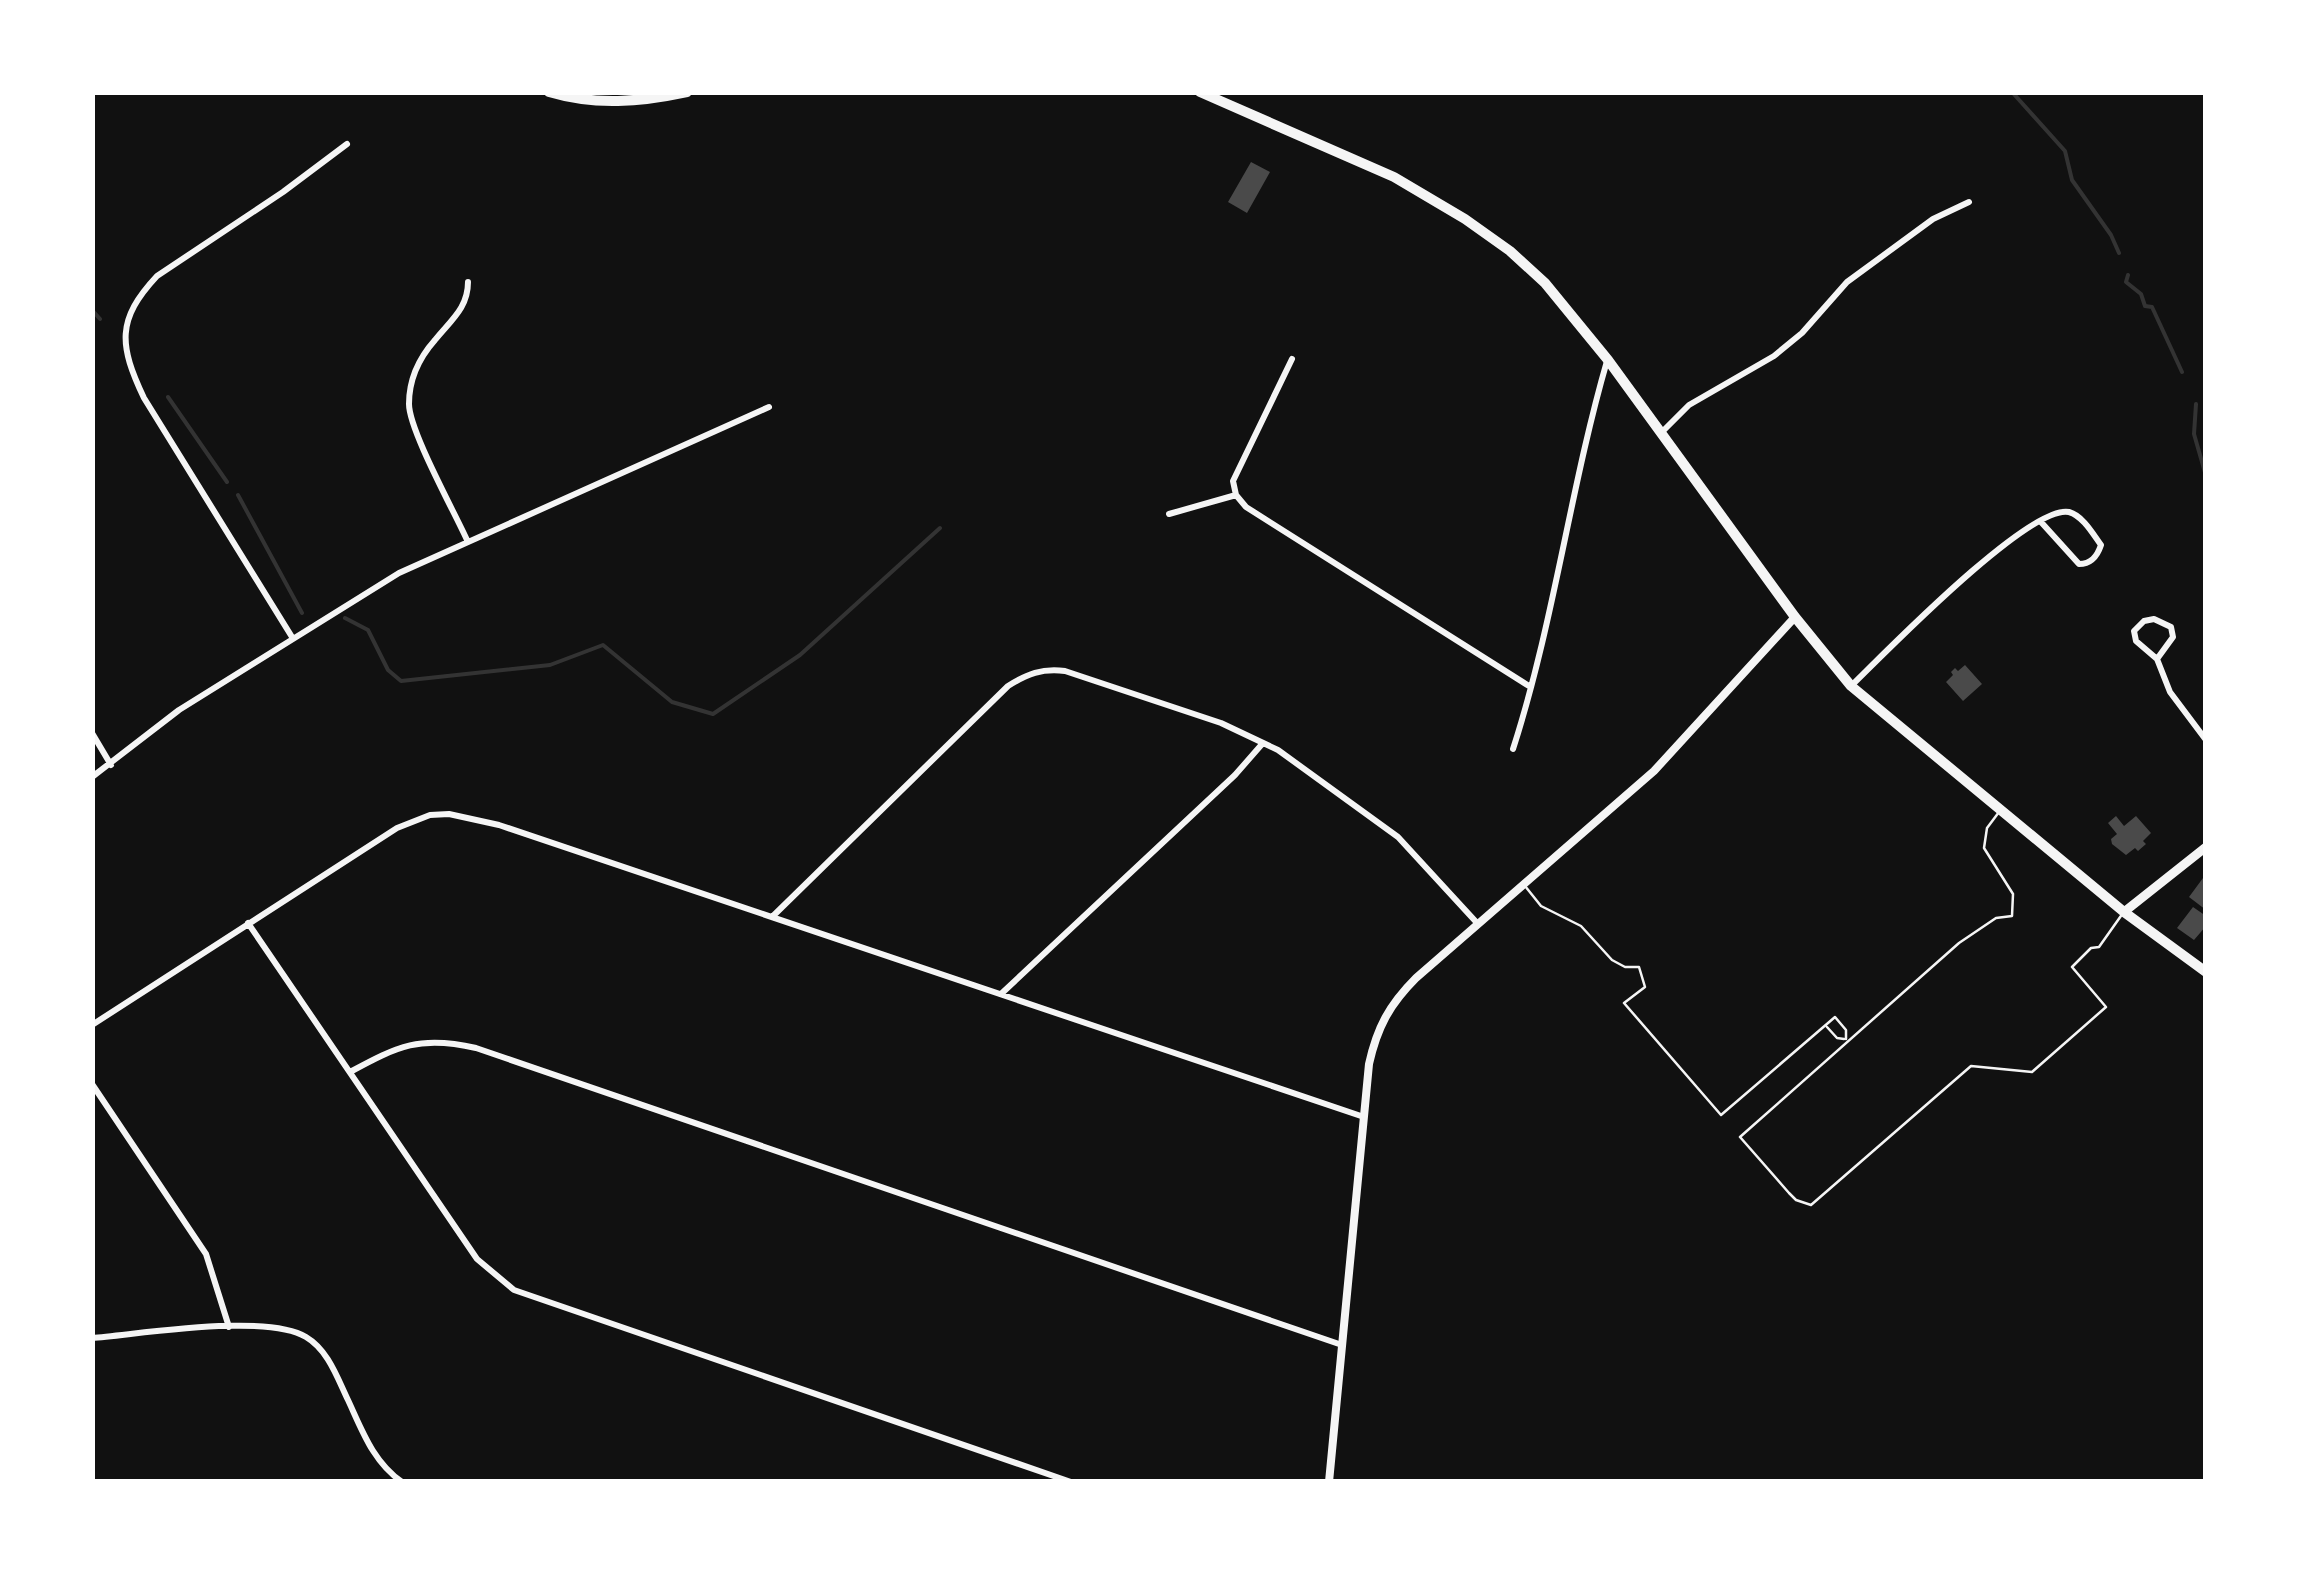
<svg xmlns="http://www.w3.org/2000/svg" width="2298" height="1574" font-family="'DejaVu Sans',sans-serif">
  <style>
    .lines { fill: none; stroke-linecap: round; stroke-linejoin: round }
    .stream { stroke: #333; stroke-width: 4 }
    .building { fill: #4a4a4a }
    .service { stroke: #f5f5f5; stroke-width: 2.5 }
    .minor { stroke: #f5f5f5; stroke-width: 6 }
    .tertiary { stroke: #f5f5f5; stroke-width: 8 }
    .secondary { stroke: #f5f5f5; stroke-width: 9 }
    .primary { stroke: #f5f5f5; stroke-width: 10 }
  </style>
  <rect width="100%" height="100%" fill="#111"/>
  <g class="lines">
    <!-- stream -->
    <path class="stream" d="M 2012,92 L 2065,151 L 2072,180 L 2111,235 L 2119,253
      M 2128,275 L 2126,282 L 2141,294 L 2145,306 L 2152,307 L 2182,372
      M 92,310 L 100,319
      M 168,397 L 227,482
      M 2196,404 L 2194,434 L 2206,476
      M 238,495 L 302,613
      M 345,618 L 368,630 L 388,670 L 401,681 L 550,665 L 603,645 L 672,702 L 713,714 L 800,655 L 940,528"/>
  </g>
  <!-- building -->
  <path class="building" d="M 1251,162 L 1270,172 L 1247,213 L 1228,202 Z
    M 1965,665 L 1982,684 L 1963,701 L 1946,682 L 1953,675 L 1951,672 L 1955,668 L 1958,671 Z
    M 2116,816 L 2124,826 L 2136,816 L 2151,833 L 2143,841 L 2146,844 L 2138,851 L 2135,848 L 2126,855 L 2112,844 L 2111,839 L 2117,834 L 2108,823 Z
    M 2203,878 L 2206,880 L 2206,910 L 2189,897 Z
    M 2193,907 L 2206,916 L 2206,926 L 2194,940 L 2177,928 Z"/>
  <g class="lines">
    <!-- service -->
    <path class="service" d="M 1999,812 L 1987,828 L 1984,848 L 2013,894 L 2012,916 L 1996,918 L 1959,943 L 1740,1137 L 1789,1193 L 1796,1200 L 1811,1205 L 1971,1066 L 2032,1072 L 2106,1007 L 2072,967 L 2091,948 L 2099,947 L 2123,913
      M 1525,886 L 1541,906 L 1581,926 L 1612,960 L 1625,967 L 1639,967 L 1645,987 L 1624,1003 L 1721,1115 L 1835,1017 L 1846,1030 L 1846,1039
      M 1827,1027 L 1837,1038 L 1844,1039"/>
    <!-- minor -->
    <path class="minor" d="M 1661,433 L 1689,405 L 1774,356 L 1802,333 L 1847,282 L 1933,219 L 1969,202
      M 1236,495 L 1246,507 L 1529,686
      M 1169,514 L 1236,495 L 1233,481 L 1292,359
      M 467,540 C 454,511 409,430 409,404 C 409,379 419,358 435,340 C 451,320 468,308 468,282
      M 2154,619 L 2171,627 L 2173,637 L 2157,659 L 2136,641 L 2134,631 L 2144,621 Z
      M 292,637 L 144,398 C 119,345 116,320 157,276 L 283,192 L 347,144
      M 2157,659 L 2170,692 L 2206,740
      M 1851,686 C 1883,655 2029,504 2069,512 C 2083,516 2093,534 2101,545 C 2097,557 2091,564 2079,564 L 2041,522
      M 92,733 L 111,765
      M 1513,749 C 1554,622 1570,489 1607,361
      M 92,777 L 179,710 L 399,573 L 769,407
      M 772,917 L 1008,686 C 1027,674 1042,668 1065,671 L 1221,723 L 1278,750 L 1398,837 L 1478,924
      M 248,923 L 477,1259 L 514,1290 L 1071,1482
      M 1001,994 L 1235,775 L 1263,743
      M 92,1025 L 397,828 L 430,815 L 449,814 L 499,825 L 1364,1117
      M 350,1072 C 398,1046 420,1035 476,1048 L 1342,1345
      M 92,1084 L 206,1254 L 229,1327
      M 92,1338 C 142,1334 267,1313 306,1337 C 328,1350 337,1377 348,1400 C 362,1430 373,1462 402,1482"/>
    <!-- tertiary -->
    <path class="tertiary" d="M 1329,1482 L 1369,1064 C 1377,1028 1389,1005 1416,978 L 1654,771 L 1795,617"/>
    <!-- secondary -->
    <path class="secondary" d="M 2124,912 L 2206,847"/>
    <!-- primary -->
    <path class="primary" d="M 549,92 C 596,106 640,102 687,92
      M 1200,92 L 1394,177 L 1465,219 L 1510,251 L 1545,283 L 1608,360 L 1795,617 L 1851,686 L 2124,912 L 2206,972"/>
  </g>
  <!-- border -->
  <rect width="2298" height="1574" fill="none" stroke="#ffffff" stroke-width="190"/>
</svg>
